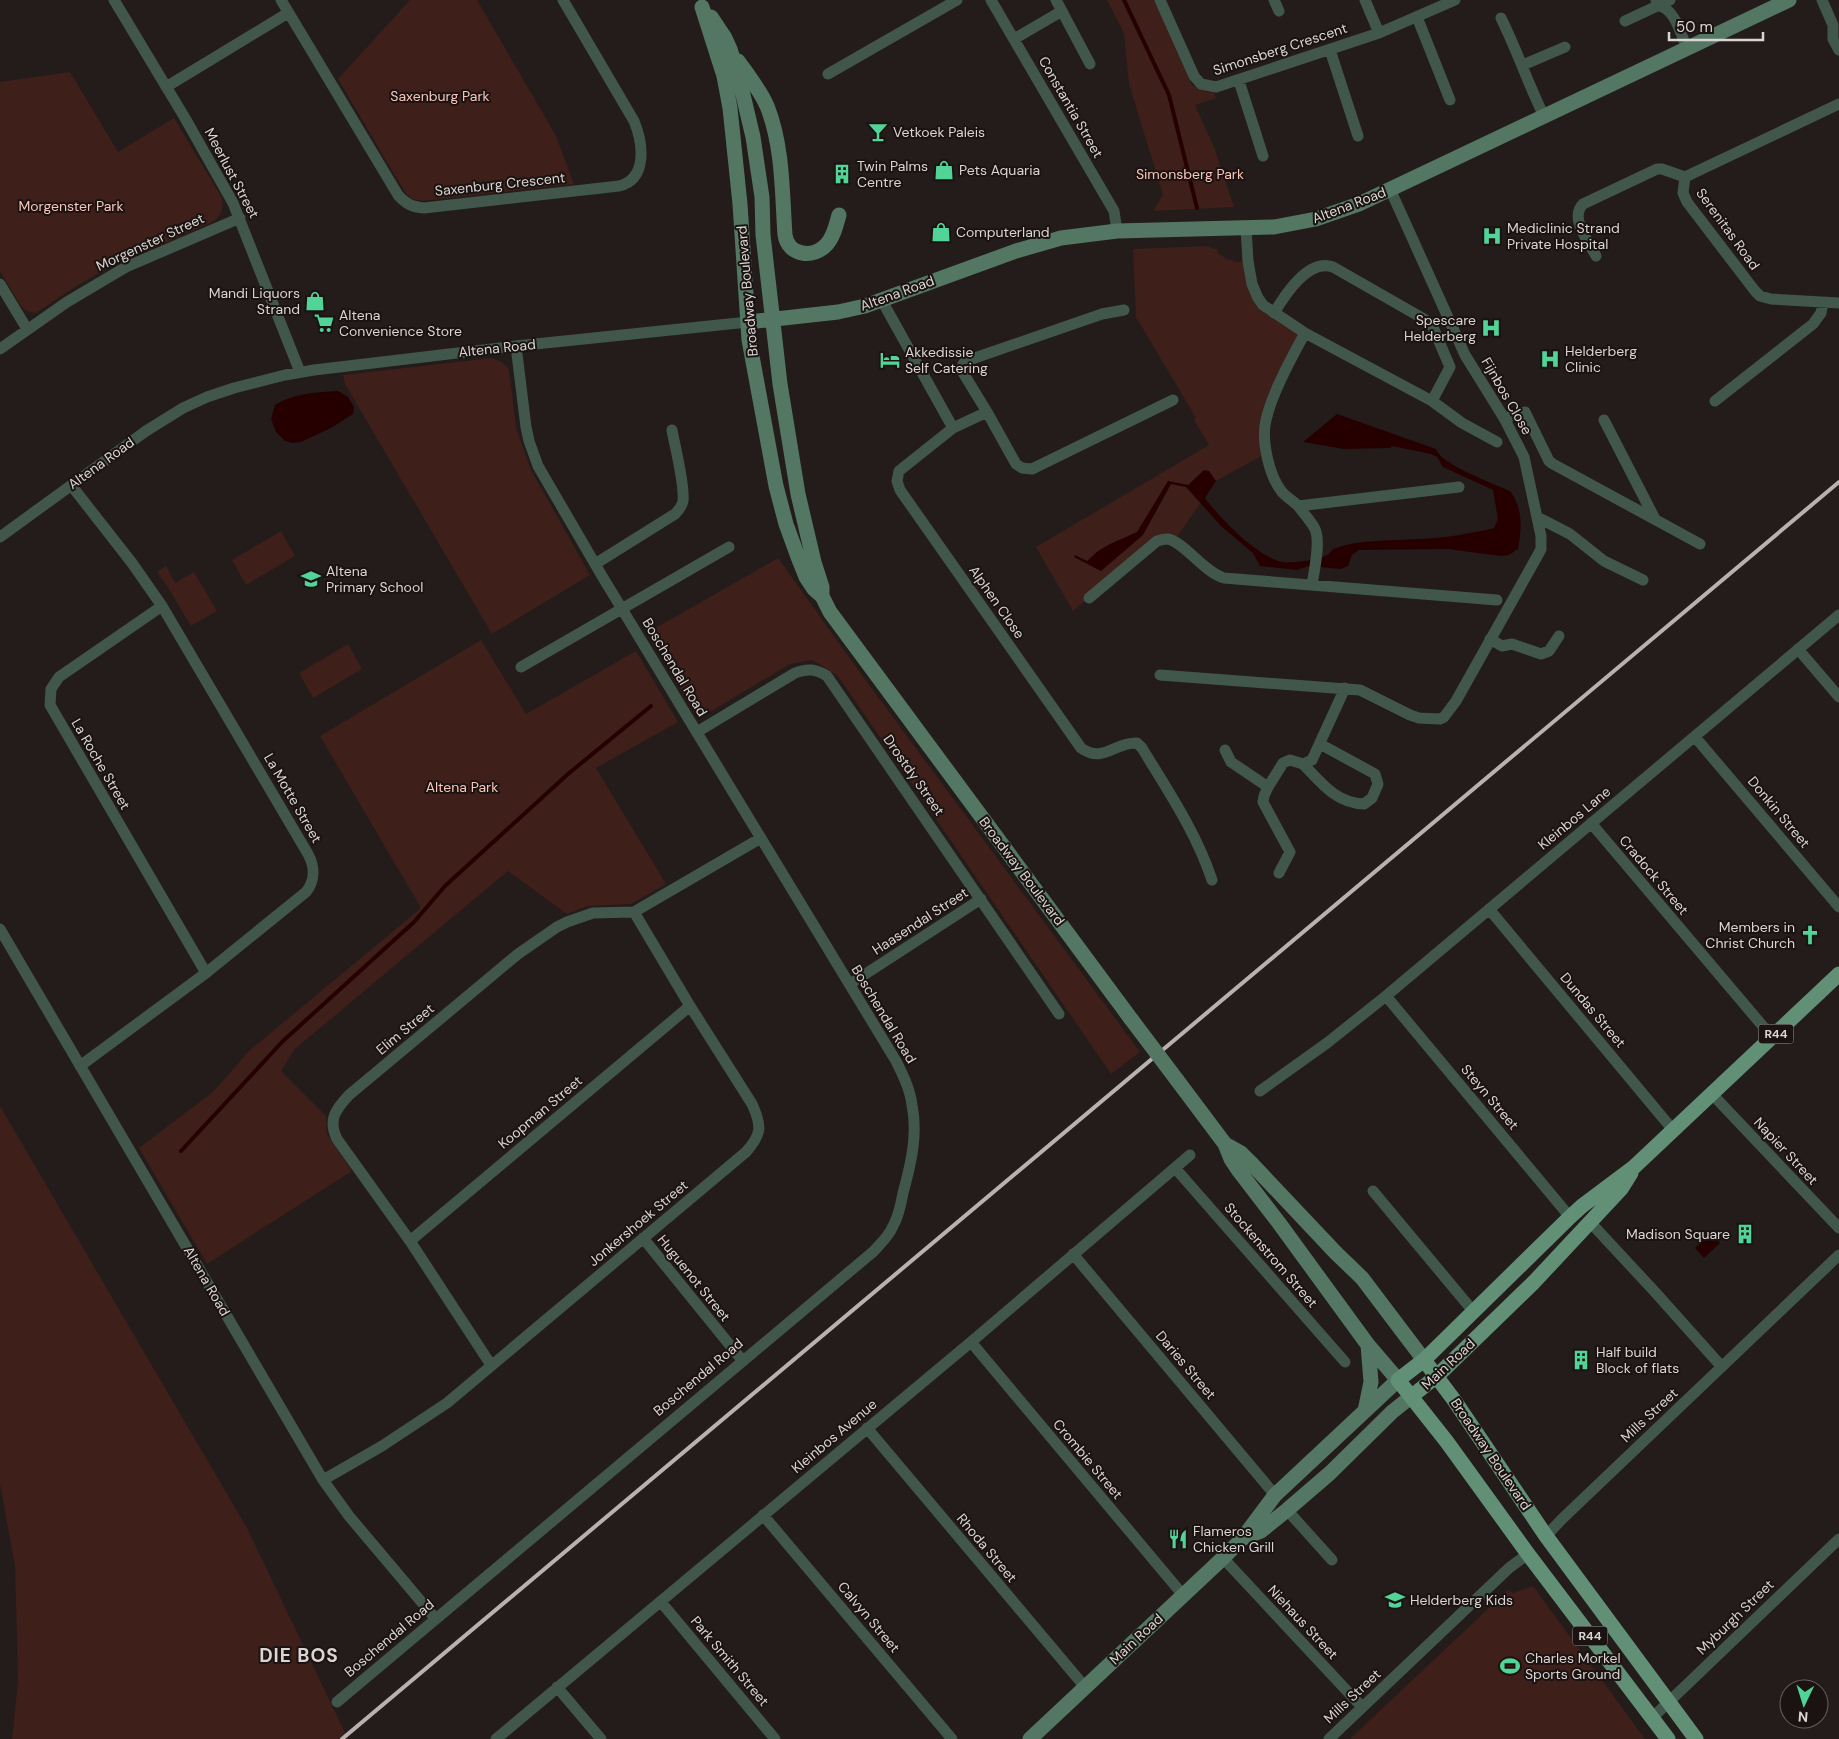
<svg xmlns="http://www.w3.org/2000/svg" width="1839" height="1739" font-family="'DM Sans',sans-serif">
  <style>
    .green { fill: #3e1f19 }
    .water { fill: #260000 }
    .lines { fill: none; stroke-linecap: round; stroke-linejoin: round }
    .stream { stroke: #260000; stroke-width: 4 }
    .street { stroke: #41574b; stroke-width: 11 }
    .secondary { stroke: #537763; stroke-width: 15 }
    .primary { stroke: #619077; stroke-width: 15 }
    .rail { stroke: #b7b1b0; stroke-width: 4 }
    .secondary-bridge { stroke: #537763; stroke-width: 15 }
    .labels { text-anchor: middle; stroke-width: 4; stroke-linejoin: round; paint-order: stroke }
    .shield { fill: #1a1311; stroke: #a09b9a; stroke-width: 1 }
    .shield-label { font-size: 12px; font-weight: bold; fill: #dad5d4 }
    .street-label { font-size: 14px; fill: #dad5d4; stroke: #1a1311 }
    .park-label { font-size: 14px; fill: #fbc5ba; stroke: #1a1311 }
    .poi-label { font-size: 14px; fill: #dad5d4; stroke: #1a1311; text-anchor: start }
    .district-label { font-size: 19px; font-weight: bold; letter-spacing: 1px; fill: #dad5d4; stroke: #1a1311 }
  </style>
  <rect width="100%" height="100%" fill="#231c1a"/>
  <!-- green -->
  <path class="green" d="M 410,0 L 477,0 L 556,136 L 574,184 L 422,201 L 413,199 L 406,194 L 338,79 Z
    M 1107,0 L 1154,0 L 1192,85 L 1207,92 L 1214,93 L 1216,98 L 1195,105 L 1214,147 L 1234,207 L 1153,211 L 1163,195 L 1129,84 L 1124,33 Z
    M 70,72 L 118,152 L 174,118 L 222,198 C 224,208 221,216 212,222 L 97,274 L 75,287 L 39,311 L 35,313 L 26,311 L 21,306 L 0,271 L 0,82 Z
    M 1208,246 L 1213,249 L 1217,249 L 1217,252 L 1228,260 L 1233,260 L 1233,262 L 1248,262 L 1257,298 L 1304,333 L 1270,405 L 1265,454 L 1216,481 L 1174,541 L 1156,540 L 1073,611 L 1036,547 L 1209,445 L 1194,420 L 1196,418 L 1136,317 L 1133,249 Z
    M 492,358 L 502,362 L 509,370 L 516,427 L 530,468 L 590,575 L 492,634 L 345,384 L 343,375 Z
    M 281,531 L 295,556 L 246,585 L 232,560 Z
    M 778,558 L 856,667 L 1140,1052 L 1111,1074 L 838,676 L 812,660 L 790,664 L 705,715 L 694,712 L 647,633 Z
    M 166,566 L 175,583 L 194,572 L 217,611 L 191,626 L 167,586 L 157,572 Z
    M 481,640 L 526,714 L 636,651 L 678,722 L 596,768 L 666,884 L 631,904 L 588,906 L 567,914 L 508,871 L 295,1049 L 281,1071 L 326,1116 L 327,1134 L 352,1171 L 207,1264 L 139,1148 L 213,1092 L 249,1051 L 421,908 L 320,736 Z
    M 348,644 L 362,669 L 313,698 L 299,673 Z
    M 0,1106 L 247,1528 L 348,1739 L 12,1739 L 18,1681 L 15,1566 L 0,1484 Z
    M 1533,1586 L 1645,1739 L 1350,1739 L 1508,1590 L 1513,1593 Z"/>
  <!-- water -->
  <path class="water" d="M 338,391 L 348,397 L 354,407 L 353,414 L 331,428 L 301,442 L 292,443 L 285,441 L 276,432 L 271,419 L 275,405 C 294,393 317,392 338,391 Z
    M 1337,414 L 1436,449 C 1440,464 1494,484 1510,491 C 1523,508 1522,529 1518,549 L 1509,555 L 1501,556 L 1447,549 L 1359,550 L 1352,555 L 1348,566 L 1341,569 L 1309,566 L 1297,570 L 1260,566 L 1253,553 L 1222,527 L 1186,487 L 1171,484 L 1143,535 L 1101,571 L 1074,557 L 1075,555 L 1087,561 L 1098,551 L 1110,544 L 1137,532 L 1168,481 L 1188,485 L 1204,470 L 1209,471 L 1216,481 L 1205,498 C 1219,517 1258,558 1283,562 C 1292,563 1320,560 1327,555 C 1331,553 1331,549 1336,548 C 1362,539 1391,541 1419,539 C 1443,538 1469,534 1494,528 L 1498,519 L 1493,490 L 1443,467 L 1437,457 L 1431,454 L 1392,446 L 1390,448 L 1344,449 L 1303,442 Z
    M 1711,1233 L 1720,1243 L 1704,1258 L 1695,1248 Z"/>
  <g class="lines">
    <!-- stream -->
    <path class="stream" d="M 1124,0 L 1169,95 L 1197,208
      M 181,1151 L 283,1041 L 414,922 L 445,886 L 568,774 L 651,706"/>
    <!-- street -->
    <path class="street" d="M 114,0 L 185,118 L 233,203 L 300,372
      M 281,0 L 398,195 C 406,204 412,207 424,208 L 619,186 C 648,179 643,143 634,121 L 563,0
      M 991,0 L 1114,211 L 1117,231
      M 1056,0 L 1090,64
      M 1160,0 L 1194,76 L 1201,84 L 1216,87 L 1379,33 L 1455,0
      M 1274,0 L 1279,11
      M 1365,0 L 1379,33
      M 1656,0 L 1658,5 C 1676,10 1680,33 1687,48
      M 1822,0 L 1833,25 L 1833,39 L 1839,50
      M 1417,17 L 1450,100
      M 1501,18 C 1517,50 1528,84 1544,116
      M 1625,21 L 1670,0
      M 1014,39 L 1062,11
      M 1330,50 L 1358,136
      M 1523,65 L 1565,47
      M 828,74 L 957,0
      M 1239,81 L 1263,156
      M 166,87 L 288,13
      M 1839,104 L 1685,177 L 1683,193 L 1687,202 L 1755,291 L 1760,296 L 1771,299 L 1839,303
      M 1246,228 L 1248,261 L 1252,284 L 1258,298 L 1263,305 L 1305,333 L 1432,401 L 1462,423 L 1497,442
      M 1596,256 C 1589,242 1569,218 1583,204 L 1657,169 L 1662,169 L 1685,177
      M 0,284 L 27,329
      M 881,299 L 953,428 L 899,471 L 897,481 L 900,490 L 1081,748 C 1104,764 1114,742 1137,743 L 1142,748 C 1168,791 1196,832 1212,880
      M 1274,313 C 1285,295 1308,258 1333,267 L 1424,319 L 1432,325 L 1450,367 L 1432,401
      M 1305,333 C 1292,357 1272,393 1266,420 C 1261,440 1269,476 1282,492 C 1287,498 1294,501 1299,507 C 1304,514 1311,521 1315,529 C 1321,542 1314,571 1312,585
      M 0,349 L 67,302 L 126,267 L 240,218
      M 1715,401 L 1813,324 L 1821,313 L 1823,303
      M 987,412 L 962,371 L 963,364 L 966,361 L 1102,314 L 1124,310
      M 1504,418 L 1525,412 L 1549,461 L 1553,464 L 1700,544
      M 1604,420 L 1655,519
      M 953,428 L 987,412 L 1016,464 L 1022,468 L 1032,469 L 1173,400
      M 71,485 L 132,563 L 162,606 L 308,854 C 315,867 315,881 306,892 L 206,973 L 80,1066
      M 1298,506 L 1459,487
      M 1537,517 L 1570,534 L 1604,561 L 1643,580
      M 0,537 L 146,431 L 183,408 L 207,397 L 234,388 L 285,375 L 314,370 L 516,346 L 748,322
      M 595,564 L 675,514 C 679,510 682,506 683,501 C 685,485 675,447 672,430
      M 1089,598 L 1157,541 C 1160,540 1164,539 1168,539 C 1184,542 1205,573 1224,578 L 1497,600
      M 162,606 L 59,677 L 51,689 L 50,705 L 206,973
      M 1490,639 L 1502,646 L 1512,644 L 1541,654 L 1549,651 L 1559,636
      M 1798,649 L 1839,697
      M 521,667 L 729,547
      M 1160,675 L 1360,690 L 1410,715 L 1419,718 L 1440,719 L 1444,717 L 1456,701 L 1539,553 L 1541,549 L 1541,536 L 1524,457 L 1504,418 L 1465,355 L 1390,189
      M 697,732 L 795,673 C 807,668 816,669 827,676 L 1059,1014
      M 1695,737 L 1839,907
      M 1225,750 L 1231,762 L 1268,787
      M 1303,764 C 1321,782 1335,803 1364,804 L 1372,798 L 1378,784 L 1375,774 L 1320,744
      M 1591,823 L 1772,1037
      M 1279,873 L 1290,852 L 1263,802 L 1264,796 L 1268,787 L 1283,763 L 1290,760 L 1303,764 L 1312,760 L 1345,688
      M 1489,909 L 1673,1130
      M 0,929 L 323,1480 L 349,1516 L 435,1618
      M 850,984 L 981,899
      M 1386,996 L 1570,1217
      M 1260,1091 L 1327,1043 L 1386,996 L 1839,615
      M 1712,1094 L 1839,1228
      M 1175,1168 L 1345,1362
      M 1373,1191 L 1473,1311
      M 1590,1222 L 1655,1292 L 1722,1367
      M 643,1238 L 742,1360
      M 410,1241 L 690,1006
      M 1073,1254 L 1275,1495
      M 971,1342 L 1183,1595
      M 491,1365 L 410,1241 L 337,1139 C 328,1120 335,1110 349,1095 L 518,954 L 557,927 L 567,922 L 593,913 L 634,912 L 761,838
      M 867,1428 L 1085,1687
      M 323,1480 L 382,1446 L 447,1403 L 746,1152 C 762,1134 762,1126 752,1104 L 690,1006 L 634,912
      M 1287,1510 L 1332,1560
      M 763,1515 L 952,1739
      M 1546,1536 L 1562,1519 L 1839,1255
      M 1223,1558 L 1362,1707
      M 661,1602 L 775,1739
      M 557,1687 L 601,1739
      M 337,1702 L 874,1251 C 881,1243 889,1236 893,1226 C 899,1216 901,1204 903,1193 C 911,1164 918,1134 912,1105 C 910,1089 903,1075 896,1061 L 602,576 L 538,466 L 529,441 L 526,427 L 516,346
      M 1652,1718 L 1839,1539
      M 496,1739 L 971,1342 L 1190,1155
      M 1329,1739 L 1509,1568 L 1528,1554"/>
    <!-- secondary -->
    <path class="secondary" d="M 702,7 L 724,76 L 730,108 L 740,204 L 749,340 L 776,486 L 786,524 L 798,557 L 806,577 L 814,589 L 822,596 L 830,612 L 1131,1019
      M 711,17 L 725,38 L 730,49 L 740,82 L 753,137 L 762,197 L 763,235 L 780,384 L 798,494 L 814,562 L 822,587 L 822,596
      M 738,61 C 748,75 760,90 767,106 C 783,146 782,192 785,235 C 788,256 814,259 827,244 C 834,236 836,225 839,215
      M 748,322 L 838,312 L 865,306 L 1016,251 L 1061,238 L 1117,231 L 1274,227 L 1316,219 L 1359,204 L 1789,0
      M 1225,1144 L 1241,1153 L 1251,1163 L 1336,1253 L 1362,1278 L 1424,1360
      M 1365,1411 L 1371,1382 L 1368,1345
      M 1243,1538 L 1261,1531 L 1287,1510 L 1330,1473 L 1392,1412 L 1412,1396
      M 1030,1739 L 1223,1558 L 1242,1539 L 1275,1495 L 1398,1380 L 1368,1345 L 1279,1223 L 1239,1171 L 1231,1159 L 1225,1144 L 1177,1080"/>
    <!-- primary -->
    <path class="primary" d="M 1424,1360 L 1454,1400 L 1546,1536 L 1696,1739
      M 1412,1396 L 1437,1376 L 1534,1282 L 1621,1189 L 1631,1173
      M 1668,1739 L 1528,1554 L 1447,1442 L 1398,1380 L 1424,1360 L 1570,1217 L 1582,1206 L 1634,1167 L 1839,974"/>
    <!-- rail -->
    <path class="rail" d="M 342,1739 L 1839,482"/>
    <!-- secondary-bridge -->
    <path class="secondary-bridge" d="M 1131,1019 L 1177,1080"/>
  </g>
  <!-- icons -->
  <defs>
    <symbol id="bar-bare" viewBox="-9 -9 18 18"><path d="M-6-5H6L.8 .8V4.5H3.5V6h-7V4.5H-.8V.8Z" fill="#52d397" stroke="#1a1311" stroke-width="2.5" paint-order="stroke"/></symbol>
    <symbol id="shop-bare" viewBox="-9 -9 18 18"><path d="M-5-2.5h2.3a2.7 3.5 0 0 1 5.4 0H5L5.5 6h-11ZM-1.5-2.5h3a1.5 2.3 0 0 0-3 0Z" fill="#52d397" stroke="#1a1311" stroke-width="2.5" paint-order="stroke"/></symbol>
    <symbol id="building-bare" viewBox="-9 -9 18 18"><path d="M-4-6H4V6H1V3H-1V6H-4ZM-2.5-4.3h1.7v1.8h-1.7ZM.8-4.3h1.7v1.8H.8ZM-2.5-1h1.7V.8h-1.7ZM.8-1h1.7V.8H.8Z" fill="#52d397" stroke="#1a1311" stroke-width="2.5" paint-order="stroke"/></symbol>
    <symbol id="hospital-bare" viewBox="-9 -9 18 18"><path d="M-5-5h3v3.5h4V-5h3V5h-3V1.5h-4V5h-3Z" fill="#52d397" stroke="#1a1311" stroke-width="2.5" paint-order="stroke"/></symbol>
    <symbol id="supermarket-bare" viewBox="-9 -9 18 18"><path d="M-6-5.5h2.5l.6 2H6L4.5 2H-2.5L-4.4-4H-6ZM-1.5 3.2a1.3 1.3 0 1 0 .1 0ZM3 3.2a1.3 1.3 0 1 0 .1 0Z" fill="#52d397" stroke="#1a1311" stroke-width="2.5" paint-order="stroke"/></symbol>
    <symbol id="hotel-bare" viewBox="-9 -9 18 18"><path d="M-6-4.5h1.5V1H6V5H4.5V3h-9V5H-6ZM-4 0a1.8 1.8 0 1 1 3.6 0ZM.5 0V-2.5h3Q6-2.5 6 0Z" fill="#52d397" stroke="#1a1311" stroke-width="2.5" paint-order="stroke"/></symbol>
    <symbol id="school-bare" viewBox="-9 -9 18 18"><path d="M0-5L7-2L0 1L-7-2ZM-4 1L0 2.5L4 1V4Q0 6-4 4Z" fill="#52d397" stroke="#1a1311" stroke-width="2.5" paint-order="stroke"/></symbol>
    <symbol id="church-bare" viewBox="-9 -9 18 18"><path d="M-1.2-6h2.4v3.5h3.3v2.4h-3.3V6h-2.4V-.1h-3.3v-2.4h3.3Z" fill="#52d397" stroke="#1a1311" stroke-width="2.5" paint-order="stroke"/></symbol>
    <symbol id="restaurant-bare" viewBox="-9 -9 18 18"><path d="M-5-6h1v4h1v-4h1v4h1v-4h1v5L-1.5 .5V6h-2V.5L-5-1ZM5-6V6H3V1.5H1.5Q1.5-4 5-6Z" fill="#52d397" stroke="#1a1311" stroke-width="2.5" paint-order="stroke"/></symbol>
    <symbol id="stadium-bare" viewBox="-9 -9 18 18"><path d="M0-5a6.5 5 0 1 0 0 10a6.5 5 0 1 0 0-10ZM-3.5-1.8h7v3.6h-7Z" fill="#52d397" stroke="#1a1311" stroke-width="2.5" paint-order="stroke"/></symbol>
  </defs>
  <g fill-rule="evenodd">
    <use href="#bar-bare" x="864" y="118" width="28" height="28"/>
    <use href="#shop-bare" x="930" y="156" width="28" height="28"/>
    <use href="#building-bare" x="828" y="160" width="28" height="28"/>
    <use href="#shop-bare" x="927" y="218" width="28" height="28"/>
    <use href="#hospital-bare" x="1478" y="222" width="28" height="28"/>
    <use href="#shop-bare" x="301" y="287" width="28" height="28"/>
    <use href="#supermarket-bare" x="310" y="309" width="28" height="28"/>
    <use href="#hospital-bare" x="1477" y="314" width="28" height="28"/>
    <use href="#hospital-bare" x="1536" y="345" width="28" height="28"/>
    <use href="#hotel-bare" x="876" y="346" width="28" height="28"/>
    <use href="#school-bare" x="297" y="565" width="28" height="28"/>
    <use href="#church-bare" x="1796" y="921" width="28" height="28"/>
    <use href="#building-bare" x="1731" y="1220" width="28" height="28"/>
    <use href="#building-bare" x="1567" y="1346" width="28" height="28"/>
    <use href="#restaurant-bare" x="1164" y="1525" width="28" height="28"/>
    <use href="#school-bare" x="1381" y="1586" width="28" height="28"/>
    <use href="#stadium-bare" x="1496" y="1652" width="28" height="28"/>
  </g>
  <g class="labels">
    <!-- shield labels -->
    <g class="shield">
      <rect x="1758.5" y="1024.5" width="35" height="19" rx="4"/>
      <rect x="1572.5" y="1626.5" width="35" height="19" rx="4"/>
    </g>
    <g class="shield-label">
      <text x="1776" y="1038">R44</text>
      <text x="1590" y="1640">R44</text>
    </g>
    <!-- street labels -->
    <g class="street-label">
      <text transform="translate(1280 49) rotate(-18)" y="5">Simonsberg Crescent</text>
      <text transform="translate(1071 107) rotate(60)" y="5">Constantia Street</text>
      <text transform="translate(232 173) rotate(62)" y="5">Meerlust Street</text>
      <text transform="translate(500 184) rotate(-6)" y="5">Saxenburg Crescent</text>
      <text transform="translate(1349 205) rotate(-21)" y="5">Altena Road</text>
      <text transform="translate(1728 229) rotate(54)" y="5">Serenitas Road</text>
      <text transform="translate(150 242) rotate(-25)" y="5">Morgenster Street</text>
      <text transform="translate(747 291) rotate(-95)" y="5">Broadway Boulevard</text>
      <text transform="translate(897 293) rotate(-20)" y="5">Altena Road</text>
      <text transform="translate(497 348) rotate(-6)" y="5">Altena Road</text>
      <text transform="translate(1507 396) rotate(60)" y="5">Fijnbos Close</text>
      <text transform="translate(101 463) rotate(-36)" y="5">Altena Road</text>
      <text transform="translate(997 602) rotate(55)" y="5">Alphen Close</text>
      <text transform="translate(675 667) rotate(59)" y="5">Boschendal Road</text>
      <text transform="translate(101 764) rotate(60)" y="5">La Roche Street</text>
      <text transform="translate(914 775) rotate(55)" y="5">Drostdy Street</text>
      <text transform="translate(293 798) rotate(60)" y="5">La Motte Street</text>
      <text transform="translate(1779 812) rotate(50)" y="5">Donkin Street</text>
      <text transform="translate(1574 818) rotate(-40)" y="5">Kleinbos Lane</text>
      <text transform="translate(1022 871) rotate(53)" y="5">Broadway Boulevard</text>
      <text transform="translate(1654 875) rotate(50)" y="5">Cradock Street</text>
      <text transform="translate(920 921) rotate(-33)" y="5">Haasendal Street</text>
      <text transform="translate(1593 1010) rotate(50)" y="5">Dundas Street</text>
      <text transform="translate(884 1014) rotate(59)" y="5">Boschendal Road</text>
      <text transform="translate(405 1029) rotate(-40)" y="5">Elim Street</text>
      <text transform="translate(1490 1097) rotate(50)" y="5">Steyn Street</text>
      <text transform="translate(540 1112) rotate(-40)" y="5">Koopman Street</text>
      <text transform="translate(1786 1151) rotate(47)" y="5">Napier Street</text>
      <text transform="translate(638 1223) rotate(-40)" y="5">Jonkershoek Street</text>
      <text transform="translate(1271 1255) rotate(49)" y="5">Stockenstrom Street</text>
      <text transform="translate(694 1278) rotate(51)" y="5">Huguenot Street</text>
      <text transform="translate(207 1281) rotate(60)" y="5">Altena Road</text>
      <text transform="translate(1448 1364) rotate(-43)" y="5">Main Road</text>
      <text transform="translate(1186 1365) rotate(50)" y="5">Daries Street</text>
      <text transform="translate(698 1377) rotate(-40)" y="5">Boschendal Road</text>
      <text transform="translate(1649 1415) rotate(-43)" y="5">Mills Street</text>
      <text transform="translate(834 1436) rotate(-40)" y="5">Kleinbos Avenue</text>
      <text transform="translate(1491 1454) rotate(56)" y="5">Broadway Boulevard</text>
      <text transform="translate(1088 1459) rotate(50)" y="5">Crombie Street</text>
      <text transform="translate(987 1548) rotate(50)" y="5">Rhoda Street</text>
      <text transform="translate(869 1617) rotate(50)" y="5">Calvyn Street</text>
      <text transform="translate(1735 1617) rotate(-44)" y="5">Myburgh Street</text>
      <text transform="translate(1303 1622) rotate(47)" y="5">Niehaus Street</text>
      <text transform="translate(389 1638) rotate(-40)" y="5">Boschendal Road</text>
      <text transform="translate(1136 1639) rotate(-43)" y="5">Main Road</text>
      <text transform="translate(730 1661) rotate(50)" y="5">Park Smith Street</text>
      <text transform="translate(1352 1696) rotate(-43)" y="5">Mills Street</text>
    </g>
    <!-- park labels -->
    <g class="park-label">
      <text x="440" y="101">Saxenburg Park</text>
      <text x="1190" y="179">Simonsberg Park</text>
      <text x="71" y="211">Morgenster Park</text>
      <text x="462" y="792">Altena Park</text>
    </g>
    <!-- poi labels -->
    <g class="poi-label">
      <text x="893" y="137">Vetkoek Paleis</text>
      <text x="857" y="171">Twin Palms<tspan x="857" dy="16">Centre</tspan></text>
      <text x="959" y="175">Pets Aquaria</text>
      <text x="1507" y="233">Mediclinic Strand<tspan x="1507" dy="16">Private Hospital</tspan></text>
      <text x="956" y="237">Computerland</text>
      <text x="300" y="298" text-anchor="end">Mandi Liquors<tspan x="300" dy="16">Strand</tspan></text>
      <text x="339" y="320">Altena<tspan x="339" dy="16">Convenience Store</tspan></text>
      <text x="1476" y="325" text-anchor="end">Spescare<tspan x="1476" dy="16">Helderberg</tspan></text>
      <text x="1565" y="356">Helderberg<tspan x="1565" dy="16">Clinic</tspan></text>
      <text x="905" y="357">Akkedissie<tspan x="905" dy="16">Self Catering</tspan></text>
      <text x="326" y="576">Altena<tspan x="326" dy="16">Primary School</tspan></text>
      <text x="1795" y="932" text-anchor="end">Members in<tspan x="1795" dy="16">Christ Church</tspan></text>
      <text x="1730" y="1239" text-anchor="end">Madison Square</text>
      <text x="1596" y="1357">Half build<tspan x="1596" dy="16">Block of flats</tspan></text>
      <text x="1193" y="1536">Flameros<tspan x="1193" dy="16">Chicken Grill</tspan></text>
      <text x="1410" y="1605">Helderberg Kids</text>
      <text x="1525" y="1663">Charles Morkel<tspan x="1525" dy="16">Sports Ground</tspan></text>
    </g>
    <!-- district labels -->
    <g class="district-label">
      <text x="299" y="1662">DIE BOS</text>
    </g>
  </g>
  <!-- north arrow -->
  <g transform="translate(1804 1704) rotate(184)"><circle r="24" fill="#1a1311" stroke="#67615f"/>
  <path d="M0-4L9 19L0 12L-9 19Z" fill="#52d397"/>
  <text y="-8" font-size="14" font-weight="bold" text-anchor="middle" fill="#dad5d4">N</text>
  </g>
  <!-- scale -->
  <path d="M1669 32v8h94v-8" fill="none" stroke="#dad5d4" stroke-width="2.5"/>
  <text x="1676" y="32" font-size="15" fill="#dad5d4" stroke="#1a1311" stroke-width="4" paint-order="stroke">50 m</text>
</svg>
